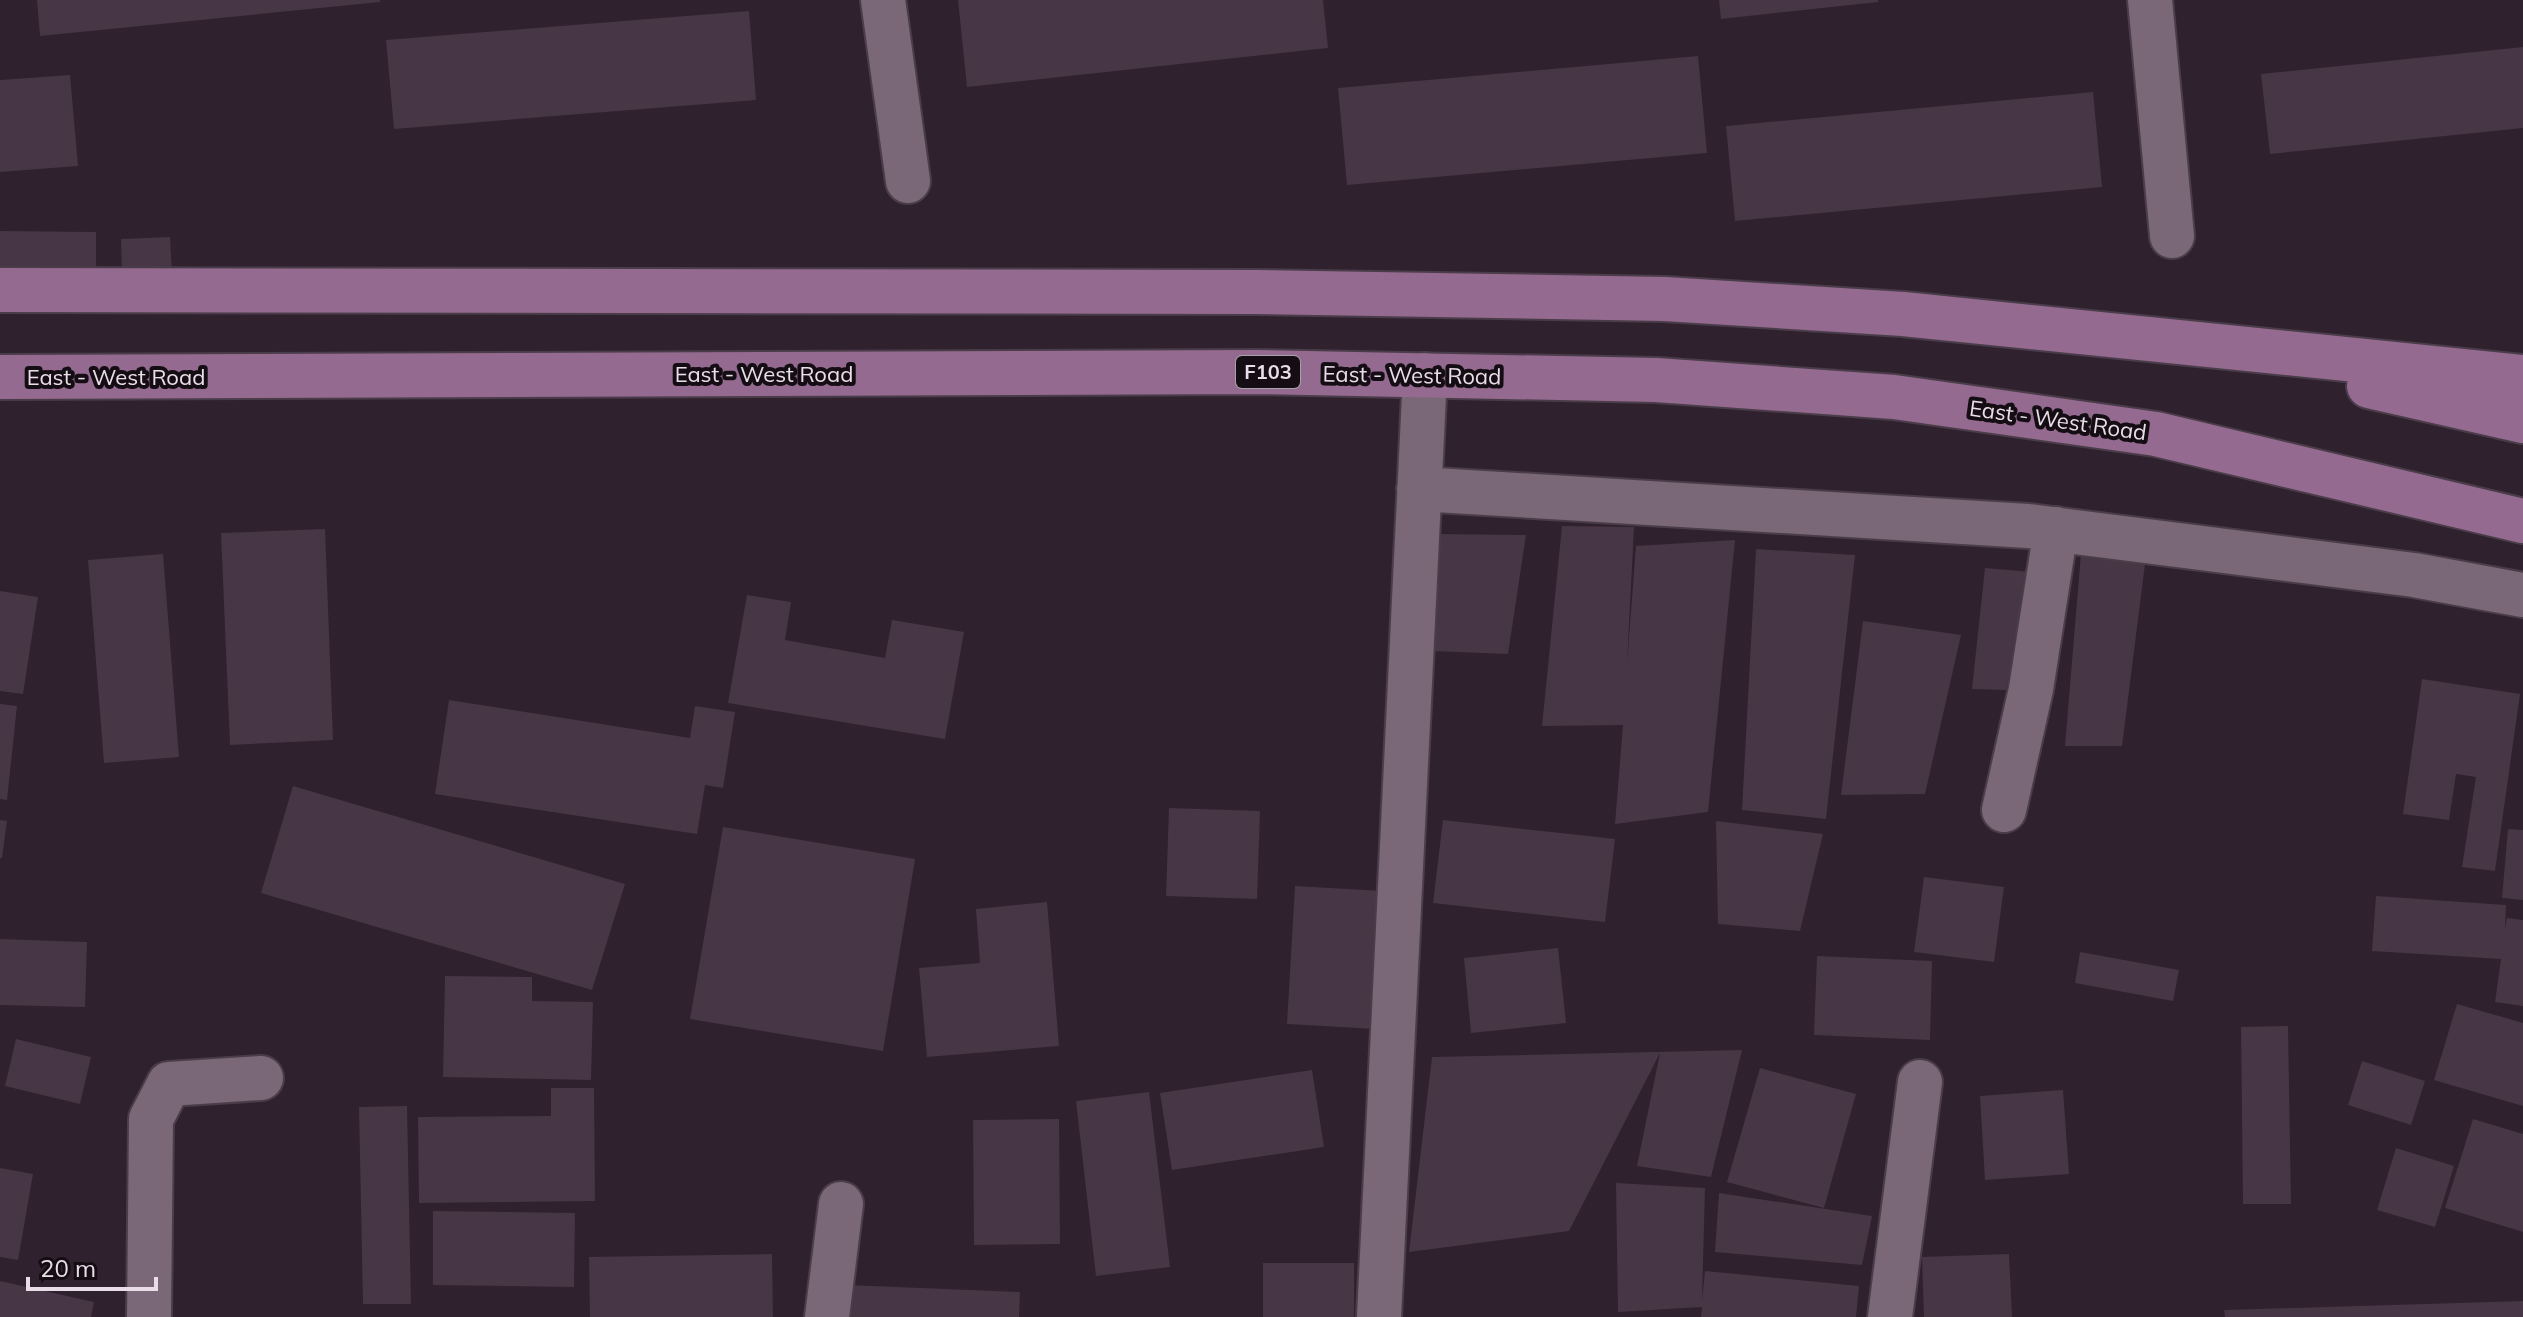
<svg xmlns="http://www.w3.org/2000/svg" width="2523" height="1317" font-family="Mulish,sans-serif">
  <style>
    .building { fill: #473645 }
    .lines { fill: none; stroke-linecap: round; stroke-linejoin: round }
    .minor-casing { stroke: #4a3d49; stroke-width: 48 }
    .primary-casing { stroke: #4a3d49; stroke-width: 48 }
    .minor { stroke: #7a6777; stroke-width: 44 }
    .primary { stroke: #956a90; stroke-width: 44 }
    .labels { text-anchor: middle; stroke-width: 8; stroke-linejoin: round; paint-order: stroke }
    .shield { fill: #140d13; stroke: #a99fa7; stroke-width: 2 }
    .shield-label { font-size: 20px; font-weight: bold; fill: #e9dee7 }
    .street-label { font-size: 22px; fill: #e9dee7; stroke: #140d13 }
  </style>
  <rect width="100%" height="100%" fill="#30212f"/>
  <!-- building -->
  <path class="building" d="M 37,0 L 380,0 L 380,2 L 40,36 Z
    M 958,0 L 1323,0 L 1328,48 L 967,87 Z
    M 1719,0 L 1878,0 L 1878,2 L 1721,19 Z
    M 749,11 L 756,100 L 394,129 L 386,40 Z
    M 2523,47 L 2523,128 L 2270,154 L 2261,74 Z
    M 1698,56 L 1707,153 L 1347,185 L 1338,88 Z
    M 70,75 L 78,166 L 0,172 L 0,80 Z
    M 2093,92 L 2102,187 L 1735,221 L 1726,126 Z
    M 0,231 L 96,232 L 96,274 L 0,273 Z
    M 170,237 L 172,274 L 122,276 L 121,239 Z
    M 1562,526 L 1634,527 L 1627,664 L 1636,546 L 1735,540 L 1708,812 L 1615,824 L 1623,725 L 1542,726 Z
    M 325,529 L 333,740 L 230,745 L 221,533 Z
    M 1438,534 L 1526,535 L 1508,654 L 1431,651 Z
    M 1756,549 L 1855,555 L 1826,819 L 1742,810 Z
    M 2081,553 L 2146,556 L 2122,746 L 2065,746 Z
    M 163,554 L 179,757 L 104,763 L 88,560 Z
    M 1985,568 L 2032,572 L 2006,690 L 1972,689 Z
    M 0,591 L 38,597 L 23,694 L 0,691 Z
    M 747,595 L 791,602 L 785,640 L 885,658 L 892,620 L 964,632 L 945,739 L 728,703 Z
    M 1863,621 L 1961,635 L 1925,794 L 1841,795 Z
    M 2422,679 L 2520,694 L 2495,871 L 2462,867 L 2476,777 L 2456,774 L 2449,820 L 2403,814 Z
    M 449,700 L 690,738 L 695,706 L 735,712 L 723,788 L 705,785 L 697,834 L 435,794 Z
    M 0,704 L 17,706 L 7,800 L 0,799 Z
    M 293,786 L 625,884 L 592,990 L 261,893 Z
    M 1169,808 L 1260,811 L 1257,899 L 1166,896 Z
    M 0,820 L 7,821 L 2,858 L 0,858 Z
    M 1443,820 L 1615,839 L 1605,922 L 1433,903 Z
    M 1716,821 L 1823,834 L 1800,931 L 1718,924 Z
    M 723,827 L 915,859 L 883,1051 L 690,1019 Z
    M 2508,829 L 2523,830 L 2523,900 L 2502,898 Z
    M 1924,877 L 2004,887 L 1994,962 L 1914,952 Z
    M 1295,886 L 1383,891 L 1375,1029 L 1287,1024 Z
    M 2376,896 L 2506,905 L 2505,929 L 2507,918 L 2523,920 L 2523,1006 L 2495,1002 L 2501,959 L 2372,951 Z
    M 1047,902 L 1059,1046 L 927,1057 L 919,968 L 980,963 L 976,909 Z
    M 0,939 L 87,942 L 85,1007 L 0,1005 Z
    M 1558,948 L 1566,1023 L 1471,1033 L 1464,958 Z
    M 2080,952 L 2179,970 L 2173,1001 L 2075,983 Z
    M 1817,956 L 1932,961 L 1930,1040 L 1814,1035 Z
    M 445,976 L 532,977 L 532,1001 L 593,1002 L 591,1080 L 443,1077 Z
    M 2457,1004 L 2523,1023 L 2523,1106 L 2434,1080 Z
    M 2288,1026 L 2291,1204 L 2243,1204 L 2241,1027 Z
    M 16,1039 L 91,1057 L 80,1104 L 5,1086 Z
    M 1742,1050 L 1711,1177 L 1637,1166 L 1660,1053 L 1569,1231 L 1409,1252 L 1432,1057 Z
    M 2362,1061 L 2425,1081 L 2411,1125 L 2348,1105 Z
    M 1760,1068 L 1856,1094 L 1824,1208 L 1727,1182 Z
    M 1312,1070 L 1324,1147 L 1172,1170 L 1160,1093 Z
    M 551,1088 L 594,1088 L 595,1201 L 419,1203 L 418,1117 L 551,1116 Z
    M 2063,1090 L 2069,1174 L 1985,1180 L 1980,1096 Z
    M 1149,1092 L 1170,1267 L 1096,1276 L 1076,1101 Z
    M 407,1106 L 411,1304 L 363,1304 L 359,1107 Z
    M 1059,1119 L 1060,1244 L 974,1245 L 973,1120 Z
    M 2473,1119 L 2523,1134 L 2523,1232 L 2445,1208 Z
    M 2396,1148 L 2454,1166 L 2435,1227 L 2377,1210 Z
    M 0,1168 L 33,1174 L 18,1260 L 0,1257 Z
    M 1616,1183 L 1705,1188 L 1702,1300 L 1705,1271 L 1859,1286 L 1856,1317 L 1701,1317 L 1702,1307 L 1618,1312 Z
    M 1719,1193 L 1872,1216 L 1862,1265 L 1715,1252 Z
    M 433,1211 L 575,1213 L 574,1287 L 433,1285 Z
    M 772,1254 L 773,1317 L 590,1317 L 589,1257 Z
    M 2009,1254 L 2012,1317 L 1924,1317 L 1922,1257 Z
    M 1263,1263 L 1354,1263 L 1354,1317 L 1263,1317 Z
    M 0,1281 L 94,1302 L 91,1317 L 0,1317 Z
    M 848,1285 L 1020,1292 L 1019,1317 L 846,1317 Z
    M 2523,1301 L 2523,1317 L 2225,1317 L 2224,1310 Z"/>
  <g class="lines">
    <defs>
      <path id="minor" d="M 883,0 L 908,181
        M 2150,0 L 2172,236
        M 1419,489 L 2028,526 L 2414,575 L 2523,595
        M 2004,810 L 2031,689 L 2056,529
        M 149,1317 L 151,1119 L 169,1084 L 261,1078
        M 827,1317 L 841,1204
        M 1379,1317 L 1425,375
        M 1890,1317 L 1920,1082"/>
      <path id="primary" d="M 0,290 L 1256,292 L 1665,299 L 1903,314 L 2523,377
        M 0,377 L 1256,372 L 1656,380 L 1894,397 L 2156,434 L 2523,521
        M 2369,386 L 2523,421"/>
    </defs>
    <!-- minor casing -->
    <use href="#minor" class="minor-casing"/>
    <!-- primary casing -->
    <use href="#primary" class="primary-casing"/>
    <!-- minor -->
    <use href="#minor" class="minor"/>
    <!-- primary -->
    <use href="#primary" class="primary"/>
  </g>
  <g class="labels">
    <!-- shield labels -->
    <rect class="shield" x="1236" y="356" width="64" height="32" rx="6"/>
    <g class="shield-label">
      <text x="1268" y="379">F103</text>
    </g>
    <!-- street labels -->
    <g class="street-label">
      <text x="764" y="382">East - West Road</text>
      <text transform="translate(1412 375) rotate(1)" y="8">East - West Road</text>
      <text x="116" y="385">East - West Road</text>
      <text transform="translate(2058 420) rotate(8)" y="8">East - West Road</text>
    </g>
  </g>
  <!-- scale -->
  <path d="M28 1277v12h128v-12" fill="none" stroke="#e9dee7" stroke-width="4"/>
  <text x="40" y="1277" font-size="24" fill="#e9dee7" stroke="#140d13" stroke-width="6" paint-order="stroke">20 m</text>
</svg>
